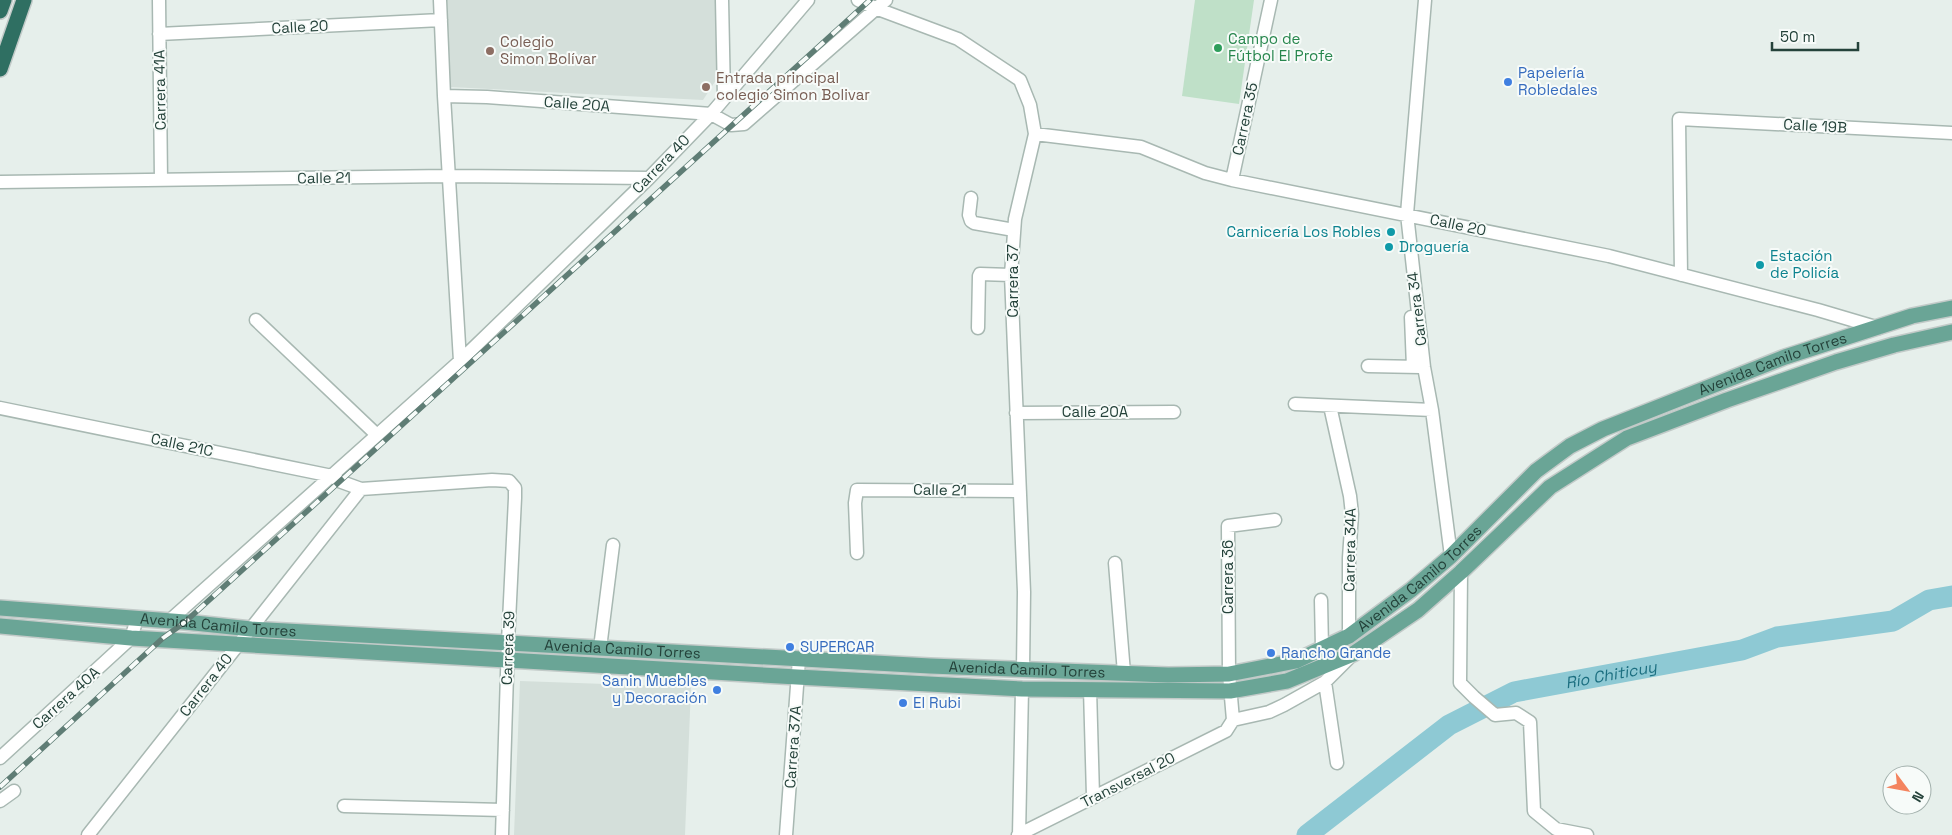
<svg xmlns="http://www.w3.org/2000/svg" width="1952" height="835" font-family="'Space Grotesk',sans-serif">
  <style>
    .built { fill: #d4dfda }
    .green { fill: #bfe0c8 }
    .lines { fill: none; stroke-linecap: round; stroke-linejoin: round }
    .river { stroke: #8ec9d4; stroke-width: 21 }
    .minor-casing { stroke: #a8b8b2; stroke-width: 15 }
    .major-casing { stroke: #c2cac8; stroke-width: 18 }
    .highway-casing { stroke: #c2cac8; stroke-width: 18 }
    .minor { stroke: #fff; stroke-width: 12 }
    .major { stroke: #6aa596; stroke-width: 15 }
    .highway { stroke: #2f6f62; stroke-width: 15 }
    .rail-casing { stroke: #5f7d75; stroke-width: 5.5 }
    .rail { stroke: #f7fbf9; stroke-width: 4; stroke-dasharray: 11; stroke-linecap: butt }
    .leisure-dot { fill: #2e9e5b; stroke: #f7fbf9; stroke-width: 2 }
    .education-dot { fill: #8d6e63; stroke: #f7fbf9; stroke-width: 2 }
    .shop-dot { fill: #3f7fe0; stroke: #f7fbf9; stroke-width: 2 }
    .culture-dot { fill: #0f9aa8; stroke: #f7fbf9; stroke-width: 2 }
    .labels { text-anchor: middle; stroke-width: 4; stroke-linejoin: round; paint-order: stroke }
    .street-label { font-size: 15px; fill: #24423a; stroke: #f7fbf9 }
    .leisure-label { font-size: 15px; fill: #27864d; stroke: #f7fbf9; text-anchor: start }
    .education-label { font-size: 15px; fill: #785e54; stroke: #f7fbf9; text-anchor: start }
    .shop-label { font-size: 15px; fill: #366cbe; stroke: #f7fbf9; text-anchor: start }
    .culture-label { font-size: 15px; fill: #0d838f; stroke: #f7fbf9; text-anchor: start }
    .water-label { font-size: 16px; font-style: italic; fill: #1c6f80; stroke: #f7fbf9 }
  </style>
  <rect width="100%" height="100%" fill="#e6efeb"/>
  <!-- built -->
  <path class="built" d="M 447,0 L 716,0 L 718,77 L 703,100 L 450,87 Z
    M 520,681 L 691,687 L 685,835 L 514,835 Z"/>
  <!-- green -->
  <path class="green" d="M 1195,0 L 1254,0 L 1239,104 L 1182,96 Z"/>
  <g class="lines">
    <!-- river -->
    <path class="river" id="s1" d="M 1307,835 L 1449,725 L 1514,692 L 1742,650 L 1777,637 L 1893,621 L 1929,600 L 1952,596"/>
    <defs>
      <path id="minor" d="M 159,0 L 161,180
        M 440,0 L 444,96 L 460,361
        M 722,0 L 724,97
        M 858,0 L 875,8 L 958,39 L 1020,80 L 1030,105 L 1035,134 L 1015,219 L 1011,275 L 1024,592 L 1023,669
        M 1425,0 L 1407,214 L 1424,367 L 1432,410 L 1451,556
        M 159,34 L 441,20
        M 444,96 L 487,97 L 711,114 L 731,125 L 744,124 L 886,0
        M 1035,134 L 1141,147 L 1205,173 L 1232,180 L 1609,256 L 1818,310 L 1879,328
        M 1232,180 L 1271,0
        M 0,182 L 448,176 L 649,178
        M 971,198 L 969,215 L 971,221 L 974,223 L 1014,230
        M 1681,275 L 1679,119 L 1952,133
        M 1411,317 L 1413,367
        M 256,320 L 377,435
        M 978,328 L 979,276 L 980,274 L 1011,275
        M 1368,366 L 1420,367
        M 1295,404 L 1432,410
        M 1330,406 L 1350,496 L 1352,514 L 1349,558 L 1349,636
        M 0,408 L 332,476 L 339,481 L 361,489 L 492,480 L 509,481 L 515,488 L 515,498 L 508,642 L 502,835
        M 1016,413 L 1174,412
        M 857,553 L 855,503 L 857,490 L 1020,491
        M 1115,563 L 1124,673
        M 1461,572 L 1460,683 L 1474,697 L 1495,715 L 1516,713 L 1530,722 L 1534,811 L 1556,829 L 1587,835
        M 1321,600 L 1322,648
        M 169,621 L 460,361 L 649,178 L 711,114 L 808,0
        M 600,648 L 613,545
        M 1325,682 L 1337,763
        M 1090,689 L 1093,796
        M 1233,720 L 1269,712 L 1284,705 L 1325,682 L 1350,657
        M 0,758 L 131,638 L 137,619
        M 0,801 L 14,791
        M 344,806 L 503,810
        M 88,835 L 361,489
        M 786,835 L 799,659
        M 1018,835 L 1226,731 L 1233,720 L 1229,674 L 1228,526 L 1275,520
        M 1019,835 L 1022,689"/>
      <g id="major">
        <path id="s2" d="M 0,608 L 185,622 L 251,629 L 930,666 L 1168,675 L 1229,674 L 1296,661 L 1349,636 L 1411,590 L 1451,556 L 1536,471 L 1570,446 L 1603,429 L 1785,357 L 1912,316 L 1952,308"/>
        <path d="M 0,626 L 131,638 L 797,677 L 1022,689 L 1230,691 L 1287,681 L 1353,654 L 1418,610 L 1461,572 L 1550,487 L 1627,438 L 1727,400 L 1836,362 L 1894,345 L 1952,332"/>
      </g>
      <path id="highway" d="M 0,11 L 4,0
        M 0,69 L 24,0"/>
    </defs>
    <!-- minor casing -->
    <use href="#minor" class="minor-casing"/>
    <!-- major casing -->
    <use href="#major" class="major-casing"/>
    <!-- highway casing -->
    <use href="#highway" class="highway-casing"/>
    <!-- minor -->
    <use href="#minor" class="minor"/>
    <!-- major -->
    <use href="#major" class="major"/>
    <!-- highway -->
    <use href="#highway" class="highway"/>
    <defs>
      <path id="rail" d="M 0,787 L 163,638 L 185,622 L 870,0"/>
    </defs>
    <!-- rail casing -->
    <use href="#rail" class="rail-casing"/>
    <!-- rail -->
    <use href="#rail" class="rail"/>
  </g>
  <!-- markers -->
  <circle class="leisure-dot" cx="1218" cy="48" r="5"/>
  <g class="education-dot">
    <circle cx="490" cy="51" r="5"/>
    <circle cx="706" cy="87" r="5"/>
  </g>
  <g class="shop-dot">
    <circle cx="1508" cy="82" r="5"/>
    <circle cx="790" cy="647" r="5"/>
    <circle cx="1271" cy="653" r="5"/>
    <circle cx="717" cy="690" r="5"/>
    <circle cx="903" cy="703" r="5"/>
  </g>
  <g class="culture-dot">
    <circle cx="1391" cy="232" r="5"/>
    <circle cx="1389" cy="247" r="5"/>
    <circle cx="1760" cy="265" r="5"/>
  </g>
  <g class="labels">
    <!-- street labels -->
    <g class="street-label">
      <text transform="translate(300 27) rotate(-3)" y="5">Calle 20</text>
      <text transform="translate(160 90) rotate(-91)" y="5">Carrera 41A</text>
      <text transform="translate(577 104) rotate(4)" y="5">Calle 20A</text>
      <text transform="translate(1245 119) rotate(-78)" y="5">Carrera 35</text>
      <text transform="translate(1815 126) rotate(3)" y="5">Calle 19B</text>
      <text transform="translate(661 164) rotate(-46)" y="5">Carrera 40</text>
      <text transform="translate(324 178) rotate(-1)" y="5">Calle 21</text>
      <text transform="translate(1458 225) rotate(12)" y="5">Calle 20</text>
      <text transform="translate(1013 281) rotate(-90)" y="5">Carrera 37</text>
      <text transform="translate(1417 309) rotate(-97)" y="5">Carrera 34</text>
      <text dy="5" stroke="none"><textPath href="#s2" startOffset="1869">Avenida Camilo Torres</textPath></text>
      <text x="1095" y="417">Calle 20A</text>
      <text transform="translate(182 445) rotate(12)" y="5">Calle 21C</text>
      <text transform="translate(940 490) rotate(1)" y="5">Calle 21</text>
      <text transform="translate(1350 550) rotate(-89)" y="5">Carrera 34A</text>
      <text transform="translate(1228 577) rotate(-90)" y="5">Carrera 36</text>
      <text dy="5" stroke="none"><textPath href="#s2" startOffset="1449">Avenida Camilo Torres</textPath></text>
      <text dy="5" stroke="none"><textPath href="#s2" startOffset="219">Avenida Camilo Torres</textPath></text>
      <text transform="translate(508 648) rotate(-88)" y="5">Carrera 39</text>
      <text dy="5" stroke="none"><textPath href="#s2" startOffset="624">Avenida Camilo Torres</textPath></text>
      <text dy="5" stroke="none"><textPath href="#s2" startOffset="1029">Avenida Camilo Torres</textPath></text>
      <text transform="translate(206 685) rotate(-52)" y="5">Carrera 40</text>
      <text transform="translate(66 698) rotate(-42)" y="5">Carrera 40A</text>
      <text transform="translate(793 747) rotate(-86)" y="5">Carrera 37A</text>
      <text transform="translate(1128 780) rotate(-27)" y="5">Transversal 20</text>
    </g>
    <!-- leisure labels -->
    <g class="leisure-label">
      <text x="1228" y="44">Campo de<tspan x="1228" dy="17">Fútbol El Profe</tspan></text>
    </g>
    <!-- education labels -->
    <g class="education-label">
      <text x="500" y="47">Colegio<tspan x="500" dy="17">Simon Bolívar</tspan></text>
      <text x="716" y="83">Entrada principal<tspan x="716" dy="17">colegio Simon Bolivar</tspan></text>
    </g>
    <!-- shop labels -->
    <g class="shop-label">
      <text x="1518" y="78">Papelería<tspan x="1518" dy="17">Robledales</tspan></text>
      <text x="800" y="652">SUPERCAR</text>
      <text x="1281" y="658">Rancho Grande</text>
      <text x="707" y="686" text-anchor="end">Sanin Muebles<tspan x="707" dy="17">y Decoración</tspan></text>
      <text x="913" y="708">El Rubi</text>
    </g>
    <!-- culture labels -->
    <g class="culture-label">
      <text x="1381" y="237" text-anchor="end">Carnicería Los Robles</text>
      <text x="1399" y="252">Droguería</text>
      <text x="1770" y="261">Estación<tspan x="1770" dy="17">de Policía</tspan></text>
    </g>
    <!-- water labels -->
    <g class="water-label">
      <text dy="6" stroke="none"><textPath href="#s1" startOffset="351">Río Chiticuy</textPath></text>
    </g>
  </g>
  <!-- north arrow -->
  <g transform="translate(1907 790) rotate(122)"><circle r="24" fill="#f7fbf9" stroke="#a3b1ad"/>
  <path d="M0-4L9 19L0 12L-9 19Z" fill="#f4845f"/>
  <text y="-8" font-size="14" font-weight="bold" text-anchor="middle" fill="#24423a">N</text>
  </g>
  <!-- scale -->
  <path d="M1772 42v8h86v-8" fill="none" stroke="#24423a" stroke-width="2.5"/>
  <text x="1780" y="42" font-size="15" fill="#24423a" stroke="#f7fbf9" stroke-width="4" paint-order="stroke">50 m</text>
</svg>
